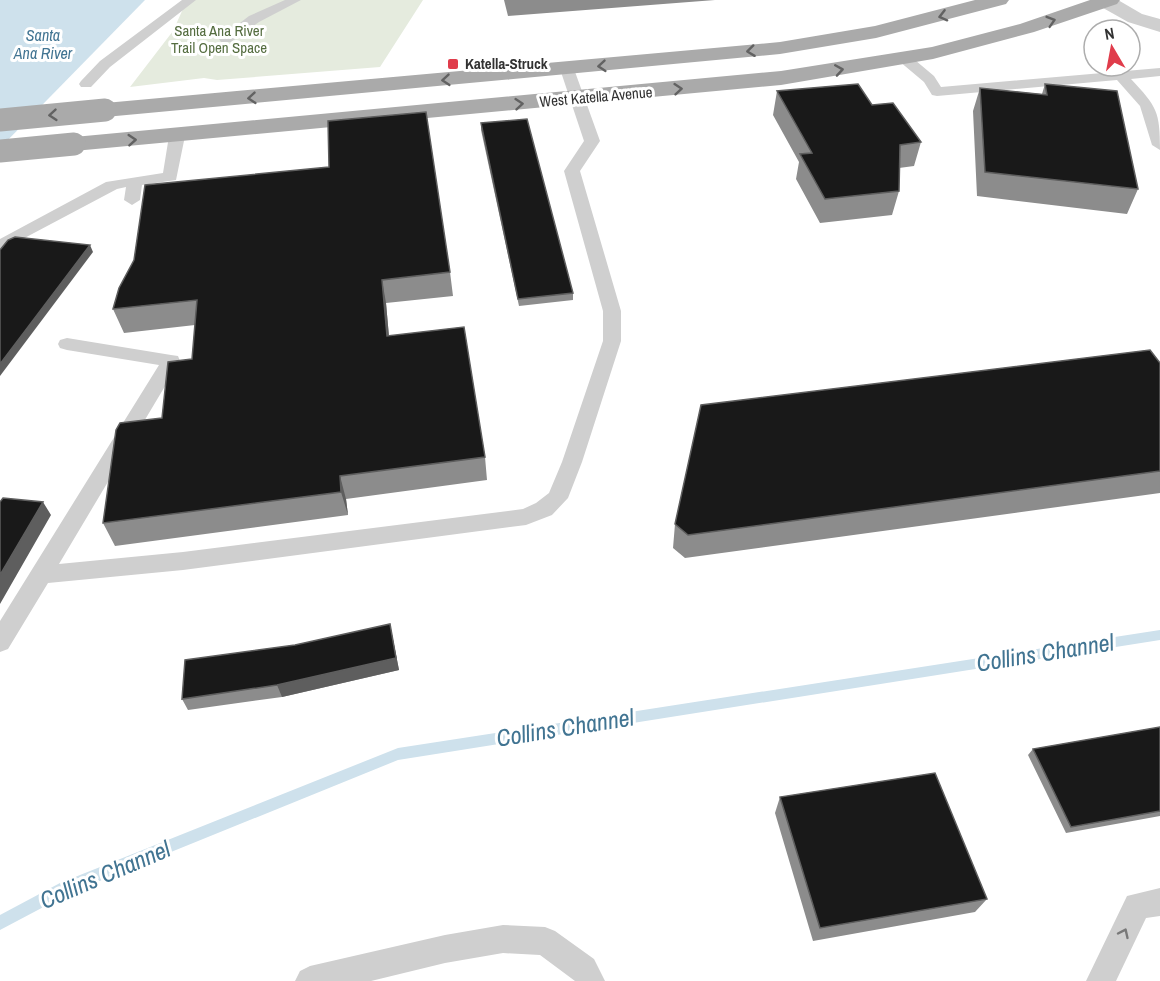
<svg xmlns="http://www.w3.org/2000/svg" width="1160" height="981" font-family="'Archivo Narrow',sans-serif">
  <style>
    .green { fill: #e5ebde }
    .water { fill: #cee1ec }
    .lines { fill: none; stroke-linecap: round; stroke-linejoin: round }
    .stream { fill: #cee1ec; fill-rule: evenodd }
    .service { fill: #cfcfcf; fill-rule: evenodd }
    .tertiary { fill: #cfcfcf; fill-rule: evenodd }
    .primary { fill: #aaa; fill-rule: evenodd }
    .primary-bridge { stroke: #aaa; stroke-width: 23 }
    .wall { fill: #8c8c8c }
    .shaded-wall { fill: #5e5e5e }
    .building { fill: #191919; stroke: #5e5e5e; stroke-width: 1.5 }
    .oneway { stroke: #626262 }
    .oneway2 { stroke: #797979 }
    .poi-dot { fill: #e03c4b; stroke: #fff; stroke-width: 2 }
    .labels { text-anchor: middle; stroke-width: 6; stroke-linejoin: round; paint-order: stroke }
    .far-park-label { font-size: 15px; fill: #556d40; stroke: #fff }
    .far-poi-label { font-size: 15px; font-weight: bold; fill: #323232; stroke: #fff; text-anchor: start }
    .far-street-label { font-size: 15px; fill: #323232; stroke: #fff }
    .far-water-label { font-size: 16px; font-style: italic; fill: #417492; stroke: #fff }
    .near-water-label { font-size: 24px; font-style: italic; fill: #417492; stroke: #fff }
  </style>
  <rect width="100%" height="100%" fill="#fff"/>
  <!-- green -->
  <path class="green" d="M 187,0 L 423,0 L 380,67 L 217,80 L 204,78 L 130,87 L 173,31 Z"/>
  <!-- water -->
  <path class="water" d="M 0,0 L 145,0 L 0,148 Z"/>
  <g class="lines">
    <!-- stream -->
    <path class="stream" d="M 1160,630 L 1160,640 L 398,760 L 70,893 L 0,930 L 0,915 L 60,883 L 398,748 Z"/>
    <!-- service -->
    <path class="service" d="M 182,0 L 196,0 L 110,67 L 91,87 L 81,87 L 79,84 L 81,81 L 100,61 Z
      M 285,0 L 301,0 L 259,22 L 231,42 L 221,42 L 219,39 L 249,16 Z
      M 904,54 L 909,55 L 934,76 L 941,87 L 1160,68 L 1160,76 L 1131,79 C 1157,107 1160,111 1160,150 L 1152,145 L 1140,106 L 1117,80 L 937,96 L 932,95 L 924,82 L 899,61 L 897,58 L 899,55 Z
      M 567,65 L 574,69 L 600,141 L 580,171 L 621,311 L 621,341 L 582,462 L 568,498 L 552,515 L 526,525 L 183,570 L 48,583 L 8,649 L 0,652 L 0,621 L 159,365 L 67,350 L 60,348 L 58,344 L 60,340 L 67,338 L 171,355 L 178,356 L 180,361 L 59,564 L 183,552 L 523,509 L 536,503 L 549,493 L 562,462 L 603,341 L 603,311 L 564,171 L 584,141 L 560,69 Z
      M 177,131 L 185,136 L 176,180 L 142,185 L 140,200 L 132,205 L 124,200 L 126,187 L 117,189 L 0,251 L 0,239 L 106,182 L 163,173 L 169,136 Z
      M 1160,888 L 1160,916 L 1146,918 L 1116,981 L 1086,981 L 1127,896 Z
      M 503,925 L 545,927 L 555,931 L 594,959 L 605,981 L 575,981 L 540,955 L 503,953 L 445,963 L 371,981 L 295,981 L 300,971 L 310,966 L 445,935 Z"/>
    <!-- tertiary -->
    <path class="tertiary" d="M 1093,0 L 1118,0 L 1142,14 L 1160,19 L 1160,32 L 1128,22 L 1096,4 Z"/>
    <!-- primary -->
    <path class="primary" d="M 975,0 L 1009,0 L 1006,4 L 876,38 L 780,54 L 105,117 L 97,115 L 94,110 L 97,105 L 105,103 L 780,42 L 875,26 Z
      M 1090,0 L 1120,0 L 1117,4 L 1034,32 L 933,59 L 781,85 L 74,151 L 66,149 L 62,144 L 66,139 L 74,137 L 781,71 L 932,47 L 1020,24 Z"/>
    <!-- primary-bridge -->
    <path class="primary-bridge" d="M 0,120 L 105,110
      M 0,151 L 74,144"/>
  </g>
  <!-- wall -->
  <path class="wall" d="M 504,0 L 715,0 L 508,16 Z
    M 1045,84 L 1138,189 L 1127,214 L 977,196 L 973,111 L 980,88 L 1042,94 Z
    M 777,91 L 872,105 L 921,142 L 914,166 L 899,168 L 899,191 L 892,215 L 820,223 L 796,179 L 799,162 L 773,115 Z
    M 481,123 L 573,293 L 573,300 L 519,306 L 481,130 Z
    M 450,272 L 453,296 L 386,303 L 389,336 L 485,457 L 487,480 L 346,499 L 348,515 L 115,546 L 103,523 L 162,418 L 192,359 L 195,325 L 124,333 L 113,309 Z
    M 1160,363 L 1160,493 L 685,558 L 673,548 L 675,524 Z
    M 390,624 L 399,670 L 282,697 L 188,710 L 182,699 L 295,645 Z
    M 1160,727 L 1160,816 L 1066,833 L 1028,755 L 1033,749 Z
    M 780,797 L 987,899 L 975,912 L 813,941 L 775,813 Z"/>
  <!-- shaded-wall -->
  <path class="shaded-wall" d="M 90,245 L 93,252 L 0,376 L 0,364 Z
    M 382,280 L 386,303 L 391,360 L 387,336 Z
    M 340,476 L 346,499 L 348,515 L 341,492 Z
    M 43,502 L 51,515 L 0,604 L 0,575 Z
    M 390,624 L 399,670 L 282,697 L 277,685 Z"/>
  <!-- building -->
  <path class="building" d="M 858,84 L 872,105 L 893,103 L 921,142 L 900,145 L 899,191 L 825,199 L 800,154 L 812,153 L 777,91 Z
    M 1045,84 L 1117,91 L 1138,189 L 985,172 L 980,88 L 1047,95 Z
    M 426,112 L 450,272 L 382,280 L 387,336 L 464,327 L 485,457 L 340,476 L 341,492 L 103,523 L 116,430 L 120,423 L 162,418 L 168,362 L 192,359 L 197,300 L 113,309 L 119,288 L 134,260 L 145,185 L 329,167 L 328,121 Z
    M 527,119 L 573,293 L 518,299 L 481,123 Z
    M 15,237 L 90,245 L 0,364 L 0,250 L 8,240 Z
    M 1150,350 L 1160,363 L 1160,471 L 688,535 L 675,524 L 701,405 Z
    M 3,498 L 43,502 L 0,575 L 0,502 Z
    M 390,624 L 396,658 L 277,685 L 182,699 L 185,660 L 295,645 Z
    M 1160,727 L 1160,811 L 1071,827 L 1033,749 Z
    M 935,773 L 987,899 L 820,928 L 780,797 Z"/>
  <!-- one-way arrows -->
  <defs><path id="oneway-chevron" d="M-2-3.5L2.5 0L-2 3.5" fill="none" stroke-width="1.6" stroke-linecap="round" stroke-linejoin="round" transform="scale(1.5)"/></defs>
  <g class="oneway">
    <use href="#oneway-chevron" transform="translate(943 16) rotate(166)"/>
    <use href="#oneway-chevron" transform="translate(1051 21) rotate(-17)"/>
    <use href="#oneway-chevron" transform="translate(751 51) rotate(173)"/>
    <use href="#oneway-chevron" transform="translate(602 66) rotate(175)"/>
    <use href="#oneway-chevron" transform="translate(839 70) rotate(-9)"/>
    <use href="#oneway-chevron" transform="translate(446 80) rotate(175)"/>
    <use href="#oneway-chevron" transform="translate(678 89) rotate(-5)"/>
    <use href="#oneway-chevron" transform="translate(252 98) rotate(175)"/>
    <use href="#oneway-chevron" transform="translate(519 104) rotate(-5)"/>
    <use href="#oneway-chevron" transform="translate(53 115) rotate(175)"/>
    <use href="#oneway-chevron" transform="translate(132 140) rotate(-4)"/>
  </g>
  <use class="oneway2" href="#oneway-chevron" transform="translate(1124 933) rotate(-65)"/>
  <!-- markers -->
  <rect class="poi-dot" x="447" y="58" width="12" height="12" rx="3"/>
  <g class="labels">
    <!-- far-park labels -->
    <g class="far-park-label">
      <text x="219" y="36">Santa Ana River<tspan x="219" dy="17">Trail Open Space</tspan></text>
    </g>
    <!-- far-poi labels -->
    <g class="far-poi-label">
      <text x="465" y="69">Katella-Struck</text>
    </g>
    <!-- far-street labels -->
    <g class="far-street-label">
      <text transform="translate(596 97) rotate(-5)" y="5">West Katella Avenue</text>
    </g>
    <!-- far-water labels -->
    <g class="far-water-label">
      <text x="43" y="41">Santa<tspan x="43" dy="18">Ana River</tspan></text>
    </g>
    <!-- near-water labels -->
    <g class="near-water-label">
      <text transform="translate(1045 653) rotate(-9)" y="8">Collins Channel</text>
      <text transform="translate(565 728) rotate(-9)" y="8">Collins Channel</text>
      <text transform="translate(105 875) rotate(-23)" y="8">Collins Channel</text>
    </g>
  </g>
  <!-- north arrow -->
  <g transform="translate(1112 48) rotate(350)"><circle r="28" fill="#ffffff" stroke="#adadad" stroke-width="1.5"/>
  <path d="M0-4.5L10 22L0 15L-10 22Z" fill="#e03c4b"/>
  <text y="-9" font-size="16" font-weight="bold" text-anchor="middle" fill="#323232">N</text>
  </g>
</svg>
